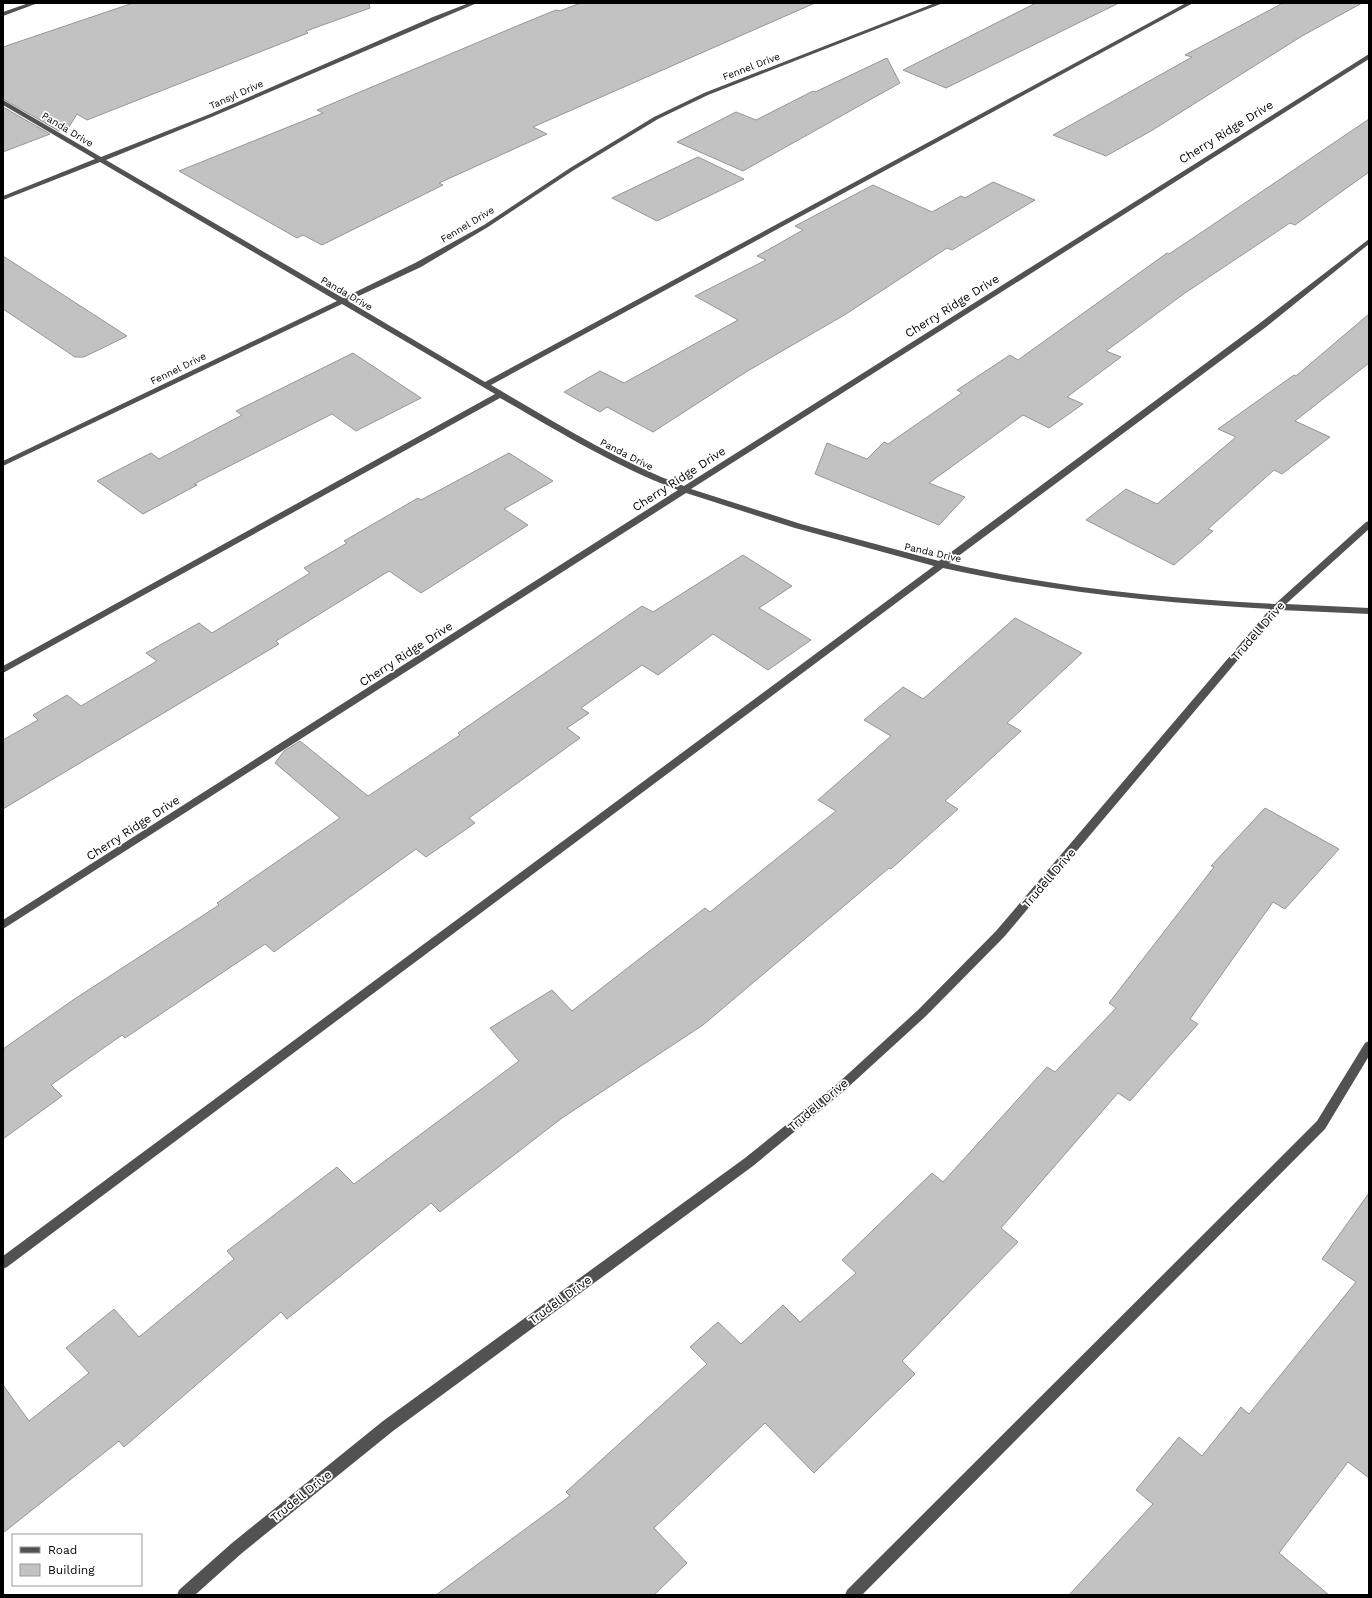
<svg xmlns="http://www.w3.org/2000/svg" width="1372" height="1598" font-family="'Work Sans',sans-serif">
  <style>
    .building { fill: #c2c2c2; stroke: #969696 }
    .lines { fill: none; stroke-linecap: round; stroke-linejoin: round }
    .minor { fill: #525252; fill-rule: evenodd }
    .labels { text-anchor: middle; stroke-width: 3.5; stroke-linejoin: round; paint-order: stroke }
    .far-street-label { font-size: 10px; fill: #000; stroke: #fff }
    .street-label { font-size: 12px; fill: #000; stroke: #fff }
  </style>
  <rect width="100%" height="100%" fill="#fff"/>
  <!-- building -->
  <path class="building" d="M 133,3 L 369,3 L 370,8 L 306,31 L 308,33 L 87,120 L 77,114 L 69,127 L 59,131 L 3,99 L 3,47 Z
    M 580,3 L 815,3 L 533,127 L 547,134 L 439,183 L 443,185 L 322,245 L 303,235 L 297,238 L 179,171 L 323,113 L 317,110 L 524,23 L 556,10 L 560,11 Z
    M 1036,3 L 1119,3 L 946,88 L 903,70 Z
    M 1283,3 L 1362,3 L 1302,36 L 1151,131 L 1106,156 L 1053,135 L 1192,57 L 1185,55 Z
    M 887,58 L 900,83 L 743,171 L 677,142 L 736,112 L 756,120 L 813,91 L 815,92 Z
    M 3,107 L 50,134 L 3,152 Z
    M 1369,119 L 1369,172 L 1295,225 L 1290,223 L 1185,293 L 1106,351 L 1121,357 L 1067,397 L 1083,404 L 1049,428 L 1023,415 L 929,483 L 965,497 L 939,525 L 815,474 L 827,443 L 867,459 L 884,442 L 888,444 L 962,393 L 957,390 L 1010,355 L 1018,360 L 1167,253 L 1169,254 L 1202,232 Z
    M 698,157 L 744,179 L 657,221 L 612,198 Z
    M 993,182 L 1035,200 L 952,250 L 947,248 L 846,314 L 746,372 L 653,432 L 607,407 L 600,412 L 564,392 L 600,371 L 624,383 L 738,320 L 695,296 L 766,260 L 757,256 L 803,230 L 795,226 L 873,185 L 932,212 L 961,196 L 965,198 Z
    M 3,256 L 127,336 L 84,357 L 75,357 L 3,309 Z
    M 1369,314 L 1369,363 L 1295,421 L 1330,437 L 1282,474 L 1274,470 L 1208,529 L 1213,531 L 1174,565 L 1086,520 L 1126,489 L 1157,504 L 1236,437 L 1218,429 L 1294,375 L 1296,376 Z
    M 353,353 L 421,398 L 356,431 L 332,414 L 194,484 L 197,485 L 143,514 L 97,481 L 151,453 L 159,459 L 242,415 L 236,411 Z
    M 509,453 L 553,481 L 504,509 L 528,525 L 421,593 L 389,571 L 276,641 L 279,644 L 3,809 L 3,740 L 38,720 L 33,715 L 67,695 L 81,706 L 157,661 L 146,653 L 199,623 L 212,633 L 310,573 L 304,568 L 347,543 L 344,541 L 418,498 L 421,500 Z
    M 743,555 L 792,586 L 759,608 L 811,640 L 768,670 L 713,634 L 658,675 L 642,665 L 581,708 L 589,713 L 567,728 L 580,738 L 469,818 L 475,823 L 426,857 L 416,849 L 274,952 L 265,944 L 125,1038 L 122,1035 L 51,1085 L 62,1096 L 3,1139 L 3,1049 L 73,1000 L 219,905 L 217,903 L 340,818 L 275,763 L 284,751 L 300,741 L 368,796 L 460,735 L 458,733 L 642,606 L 653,612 Z
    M 1015,618 L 1082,653 L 1007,723 L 1021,731 L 945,801 L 958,809 L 891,869 L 889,868 L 703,1025 L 562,1118 L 440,1212 L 431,1203 L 287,1319 L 281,1312 L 124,1447 L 119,1441 L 3,1533 L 3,1385 L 29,1421 L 89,1373 L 66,1348 L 114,1309 L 139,1337 L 234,1259 L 227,1251 L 337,1167 L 354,1184 L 519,1061 L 490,1028 L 552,990 L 572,1011 L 705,908 L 710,912 L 836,811 L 818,800 L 891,736 L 864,720 L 903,687 L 923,699 Z
    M 1265,808 L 1339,849 L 1285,909 L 1273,902 L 1190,1019 L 1198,1024 L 1130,1101 L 1118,1093 L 1001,1228 L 1018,1242 L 902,1361 L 915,1374 L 814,1473 L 765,1423 L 654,1528 L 687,1563 L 654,1595 L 436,1595 L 570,1496 L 566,1492 L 707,1364 L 690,1347 L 718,1322 L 741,1344 L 783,1305 L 800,1322 L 856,1273 L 842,1260 L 932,1173 L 943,1182 L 1047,1067 L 1055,1072 L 1116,1008 L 1109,1003 L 1214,867 L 1211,866 Z
    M 1369,1193 L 1369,1478 L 1348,1462 L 1279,1553 L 1329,1595 L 1069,1595 L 1153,1504 L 1136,1490 L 1179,1437 L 1202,1456 L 1241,1407 L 1249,1414 L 1356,1282 L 1322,1259 Z"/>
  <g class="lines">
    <!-- minor -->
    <path class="minor" d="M 29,3 L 38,3 L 3,16 L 3,12 Z
      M 469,3 L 477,3 L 214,116 L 106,160 L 343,298 L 415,263 L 484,225 L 570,168 L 654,117 L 704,93 L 935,3 L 943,3 L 708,95 L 658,119 L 574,170 L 488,227 L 421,267 L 348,301 L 485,382 L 1186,3 L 1193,3 L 491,385 C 554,422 615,460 684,486 L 1369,54 L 1369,59 L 691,489 L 801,524 L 939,561 L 1260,323 L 1369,239 L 1369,244 L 1266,327 L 949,563 C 1056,588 1165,598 1275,604 L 1366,522 L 1369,521 L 1369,529 L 1286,604 L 1369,608 L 1369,614 L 1280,610 L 1004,937 L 926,1016 L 845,1090 L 753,1166 L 393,1431 L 242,1553 L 195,1595 L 177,1595 L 179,1590 L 232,1543 L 383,1421 L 745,1158 L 837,1084 L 918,1010 L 996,931 L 1270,609 C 1160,603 1051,592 943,568 L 7,1267 L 3,1269 L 3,1256 L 934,566 L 795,528 L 686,493 L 3,929 L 3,920 L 678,490 C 614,466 560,432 500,398 L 3,673 L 3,666 L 495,394 L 342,304 L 3,466 L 3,461 L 337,301 L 100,162 L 3,200 L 3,196 L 95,159 L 3,105 L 3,100 L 101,157 L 210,114 L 433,17 Z
      M 1369,1041 L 1369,1056 L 1325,1129 L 862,1595 L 845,1595 L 847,1590 L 1317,1121 L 1365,1043 Z"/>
  </g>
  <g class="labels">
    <!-- far-street labels -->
    <g class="far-street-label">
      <text transform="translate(751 66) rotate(-21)" y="4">Fennel Drive</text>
      <text transform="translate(236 94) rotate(-24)" y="4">Tansyl Drive</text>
      <text transform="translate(68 129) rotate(31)" y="4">Panda Drive</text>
      <text transform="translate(467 224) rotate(-31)" y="4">Fennel Drive</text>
      <text transform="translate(347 293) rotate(30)" y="4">Panda Drive</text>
      <text transform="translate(178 368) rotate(-26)" y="4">Fennel Drive</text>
      <text transform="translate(627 454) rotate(27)" y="4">Panda Drive</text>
      <text transform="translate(933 552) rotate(13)" y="4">Panda Drive</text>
    </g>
    <!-- street labels -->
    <g class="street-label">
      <text transform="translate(1226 132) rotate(-32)" y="4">Cherry Ridge Drive</text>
      <text transform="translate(952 306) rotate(-32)" y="4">Cherry Ridge Drive</text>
      <text transform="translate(679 479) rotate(-33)" y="4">Cherry Ridge Drive</text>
      <text transform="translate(1258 631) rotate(-49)" y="4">Trudell Drive</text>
      <text transform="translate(406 654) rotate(-33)" y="4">Cherry Ridge Drive</text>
      <text transform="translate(133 828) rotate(-33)" y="4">Cherry Ridge Drive</text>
      <text transform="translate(1049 878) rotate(-49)" y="4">Trudell Drive</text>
      <text transform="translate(818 1105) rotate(-40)" y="4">Trudell Drive</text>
      <text transform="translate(560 1300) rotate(-36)" y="4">Trudell Drive</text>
      <text transform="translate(301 1496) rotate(-39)" y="4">Trudell Drive</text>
    </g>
  </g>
  <!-- border -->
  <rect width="1372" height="1598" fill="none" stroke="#000000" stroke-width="8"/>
  <!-- legend -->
  <rect x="12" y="1534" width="130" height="52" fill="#ffffff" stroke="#999999"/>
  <rect x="20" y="1547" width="20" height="6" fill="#525252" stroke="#999999"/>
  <text x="48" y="1554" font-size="12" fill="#000000">Road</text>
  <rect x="20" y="1564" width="20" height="12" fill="#c2c2c2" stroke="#999999"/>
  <text x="48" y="1574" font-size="12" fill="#000000">Building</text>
</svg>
